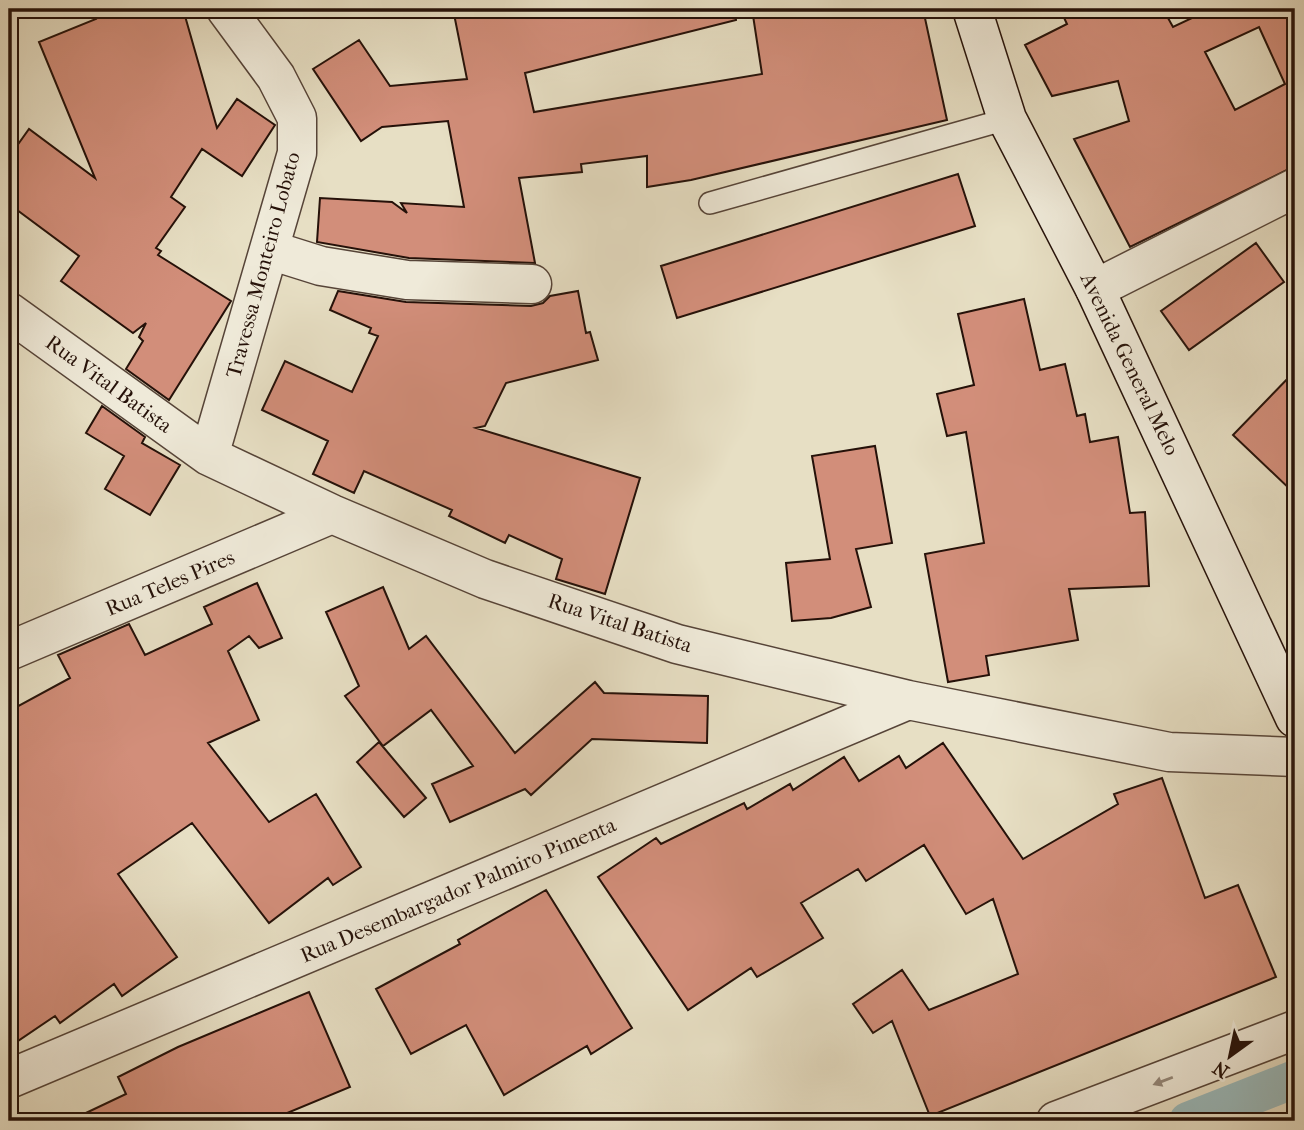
<svg xmlns="http://www.w3.org/2000/svg" width="1304" height="1130" font-family="'IM FELL French Canon',serif">
  <style>
    .lines { fill: none; stroke-linecap: round; stroke-linejoin: round }
    .canal { stroke: #9ababc; stroke-width: 38 }
    .building { fill: #d28e7a; stroke: #251109; stroke-width: 2; fill-rule: evenodd }
    .lane-casing { stroke: #564438; stroke-width: 24 }
    .street-casing { stroke: #564438; stroke-width: 41 }
    .secondary-casing { stroke: #251109; stroke-width: 41 }
    .lane { stroke: #efead9; stroke-width: 21 }
    .street { stroke: #efead9; stroke-width: 38 }
    .secondary { stroke: #efead9; stroke-width: 38 }
    .oneway { fill: #94887b }
    .labels { text-anchor: middle; stroke-width: 5; stroke-linejoin: round; paint-order: stroke }
    .street-label { font-size: 21px; fill: #251109; stroke: #efead9 }
  </style>
  <rect width="100%" height="100%" fill="#e7dfc4"/>
  <filter id="stains"><feTurbulence type="fractalNoise" baseFrequency=".00286" numOctaves="4"/><feColorMatrix values="0 0 0 0 .2 0 0 0 0 .09 0 0 0 0 .02 0 0 0 .5 -.17"/></filter>
  <radialGradient id="worn" r=".72"><stop offset=".6" stop-color="#630" stop-opacity="0"/><stop offset="1" stop-color="#630" stop-opacity=".3"/></radialGradient>
  <g class="lines">
    <!-- canal -->
    <path class="canal" d="M 1188,1121 L 1295,1079"/>
  </g>
  <!-- building -->
  <path class="building" d="M 93,9 L 183,9 L 217,128 L 237,99 L 275,125 L 242,176 L 202,149 L 171,197 L 185,207 L 156,248 L 161,251 L 158,255 L 231,301 L 169,400 L 126,369 L 143,341 L 139,337 L 146,323 L 133,333 L 61,281 L 79,256 L 9,204 L 9,157 L 29,129 L 95,178 L 39,42 L 96,19 Z
    M 453,9 L 566,9 L 567,18 L 650,9 L 735,9 L 736,20 L 525,73 L 534,112 L 762,74 L 752,9 L 923,9 L 947,120 L 691,180 L 647,187 L 647,156 L 581,164 L 582,172 L 519,178 L 535,263 L 409,258 L 317,242 L 320,198 L 392,202 L 407,213 L 401,203 L 464,207 L 448,121 L 382,127 L 361,141 L 313,69 L 359,40 L 390,86 L 467,79 Z
    M 1060,9 L 1163,9 L 1173,27 L 1211,9 L 1295,9 L 1295,166 L 1130,247 L 1074,139 L 1129,121 L 1118,81 L 1052,96 L 1025,45 L 1067,24 ZM 1259,27 L 1285,84 L 1235,110 L 1205,52 Z
    M 958,174 L 975,226 L 677,318 L 661,266 Z
    M 1256,243 L 1284,282 L 1189,350 L 1161,311 Z
    M 338,291 L 406,302 L 531,306 L 543,303 L 550,296 L 578,291 L 586,333 L 590,332 L 598,360 L 506,383 L 485,426 L 476,428 L 640,478 L 605,594 L 556,579 L 562,559 L 509,535 L 505,543 L 449,516 L 452,510 L 364,471 L 354,493 L 313,474 L 328,441 L 262,410 L 285,361 L 352,392 L 378,336 L 369,333 L 371,328 L 330,310 Z
    M 1024,299 L 1040,370 L 1065,364 L 1077,416 L 1085,414 L 1090,442 L 1118,437 L 1130,513 L 1145,512 L 1149,586 L 1069,589 L 1078,640 L 986,656 L 989,675 L 948,682 L 925,554 L 984,543 L 966,432 L 947,436 L 937,394 L 974,385 L 958,314 Z
    M 1295,371 L 1295,494 L 1233,435 Z
    M 102,406 L 145,437 L 142,443 L 180,465 L 150,515 L 105,489 L 124,456 L 86,433 Z
    M 875,446 L 892,543 L 856,549 L 871,607 L 831,618 L 792,621 L 786,563 L 830,559 L 812,456 Z
    M 257,583 L 282,638 L 259,648 L 249,636 L 228,651 L 259,720 L 208,743 L 269,822 L 316,794 L 361,867 L 333,885 L 328,878 L 269,923 L 192,823 L 118,874 L 177,957 L 122,996 L 114,984 L 60,1023 L 55,1016 L 9,1047 L 9,711 L 70,678 L 58,655 L 129,624 L 145,655 L 212,624 L 204,607 Z
    M 383,587 L 409,649 L 426,636 L 515,753 L 595,682 L 604,693 L 708,696 L 707,743 L 592,739 L 531,795 L 525,789 L 450,822 L 432,784 L 473,766 L 431,710 L 383,746 L 345,696 L 359,686 L 326,612 Z
    M 379,742 L 426,798 L 404,817 L 357,762 Z
    M 943,743 L 1023,859 L 1118,804 L 1114,794 L 1162,778 L 1205,898 L 1238,885 L 1276,977 L 930,1116 L 892,1021 L 873,1033 L 853,1004 L 902,970 L 929,1010 L 1018,974 L 993,899 L 966,914 L 924,845 L 866,881 L 858,869 L 801,903 L 823,938 L 757,977 L 751,968 L 688,1010 L 598,877 L 656,838 L 661,844 L 744,803 L 747,809 L 790,784 L 793,790 L 844,757 L 859,781 L 899,756 L 906,768 Z
    M 546,890 L 632,1028 L 591,1054 L 587,1046 L 504,1095 L 466,1025 L 411,1054 L 376,989 L 460,944 L 458,940 Z
    M 309,992 L 350,1087 L 268,1121 L 69,1121 L 126,1094 L 118,1077 L 178,1047 Z"/>
  <g class="lines">
    <defs>
      <path id="lane" d="M 710,203 L 1007,119"/>
      <path id="street" d="M 270,250 L 321,266 L 407,280 L 532,284
        M 1095,289 L 1295,188
        M 9,312 L 209,456 L 332,514 L 485,579 L 677,644 L 908,700 L 1169,752 L 1295,757
        M 209,456 L 297,153 L 297,118 L 276,77 L 226,9
        M 9,651 L 332,514
        M 9,1079 L 908,700
        M 1056,1121 L 1295,1030"/>
      <path id="secondary" d="M 972,9 L 1007,119 L 1095,289 L 1295,718"/>
    </defs>
    <!-- lane casing -->
    <use href="#lane" class="lane-casing"/>
    <!-- street casing -->
    <use href="#street" class="street-casing"/>
    <!-- secondary casing -->
    <use href="#secondary" class="secondary-casing"/>
    <!-- lane -->
    <use href="#lane" class="lane"/>
    <!-- street -->
    <use href="#street" class="street"/>
    <!-- secondary -->
    <use href="#secondary" class="secondary"/>
  </g>
  <!-- one-way arrows -->
  <defs><path id="oneway-solid" d="M-6-.8H1V-3.2L6.5 0L1 3.2V.8H-6Z" transform="scale(1.75)"/></defs>
  <use class="oneway" href="#oneway-solid" transform="translate(1163 1081) rotate(159)"/>
  <g class="labels">
    <!-- street labels -->
    <g class="street-label">
      <text transform="translate(263 265) rotate(-75)" y="7">Travessa Monteiro Lobato</text>
      <text transform="translate(1130 364) rotate(64)" y="7">Avenida General Melo</text>
      <text transform="translate(109 384) rotate(36)" y="7">Rua Vital Batista</text>
      <text transform="translate(170 583) rotate(-23)" y="7">Rua Teles Pires</text>
      <text transform="translate(620 623) rotate(18)" y="7">Rua Vital Batista</text>
      <text transform="translate(458 890) rotate(-23)" y="7">Rua Desembargador Palmiro Pimenta</text>
    </g>
  </g>
  <!-- margin -->
  <rect width="1304" height="1130" fill="none" stroke="#e7dfc4" stroke-width="35"/>
  <rect x="10" y="10" width="1283" height="1109" fill="none" stroke="#251109" stroke-width="3.5"/>
  <rect x="18" y="18" width="1269" height="1095" fill="none" stroke="#251109" stroke-width="2"/>
  <!-- north arrow -->
  <g transform="translate(1230 1056) rotate(213)" stroke="#efead9" stroke-width="5" paint-order="stroke">
  <path d="M0-5L12 26L0 18L-12 26Z" fill="#251109"/>
  <text y="-10" font-size="19" font-weight="bold" text-anchor="middle" fill="#251109">N</text>
  </g>
  <rect width="100%" height="100%" filter="url(#stains)"/>
  <rect width="100%" height="100%" fill="url(#worn)"/>
</svg>
